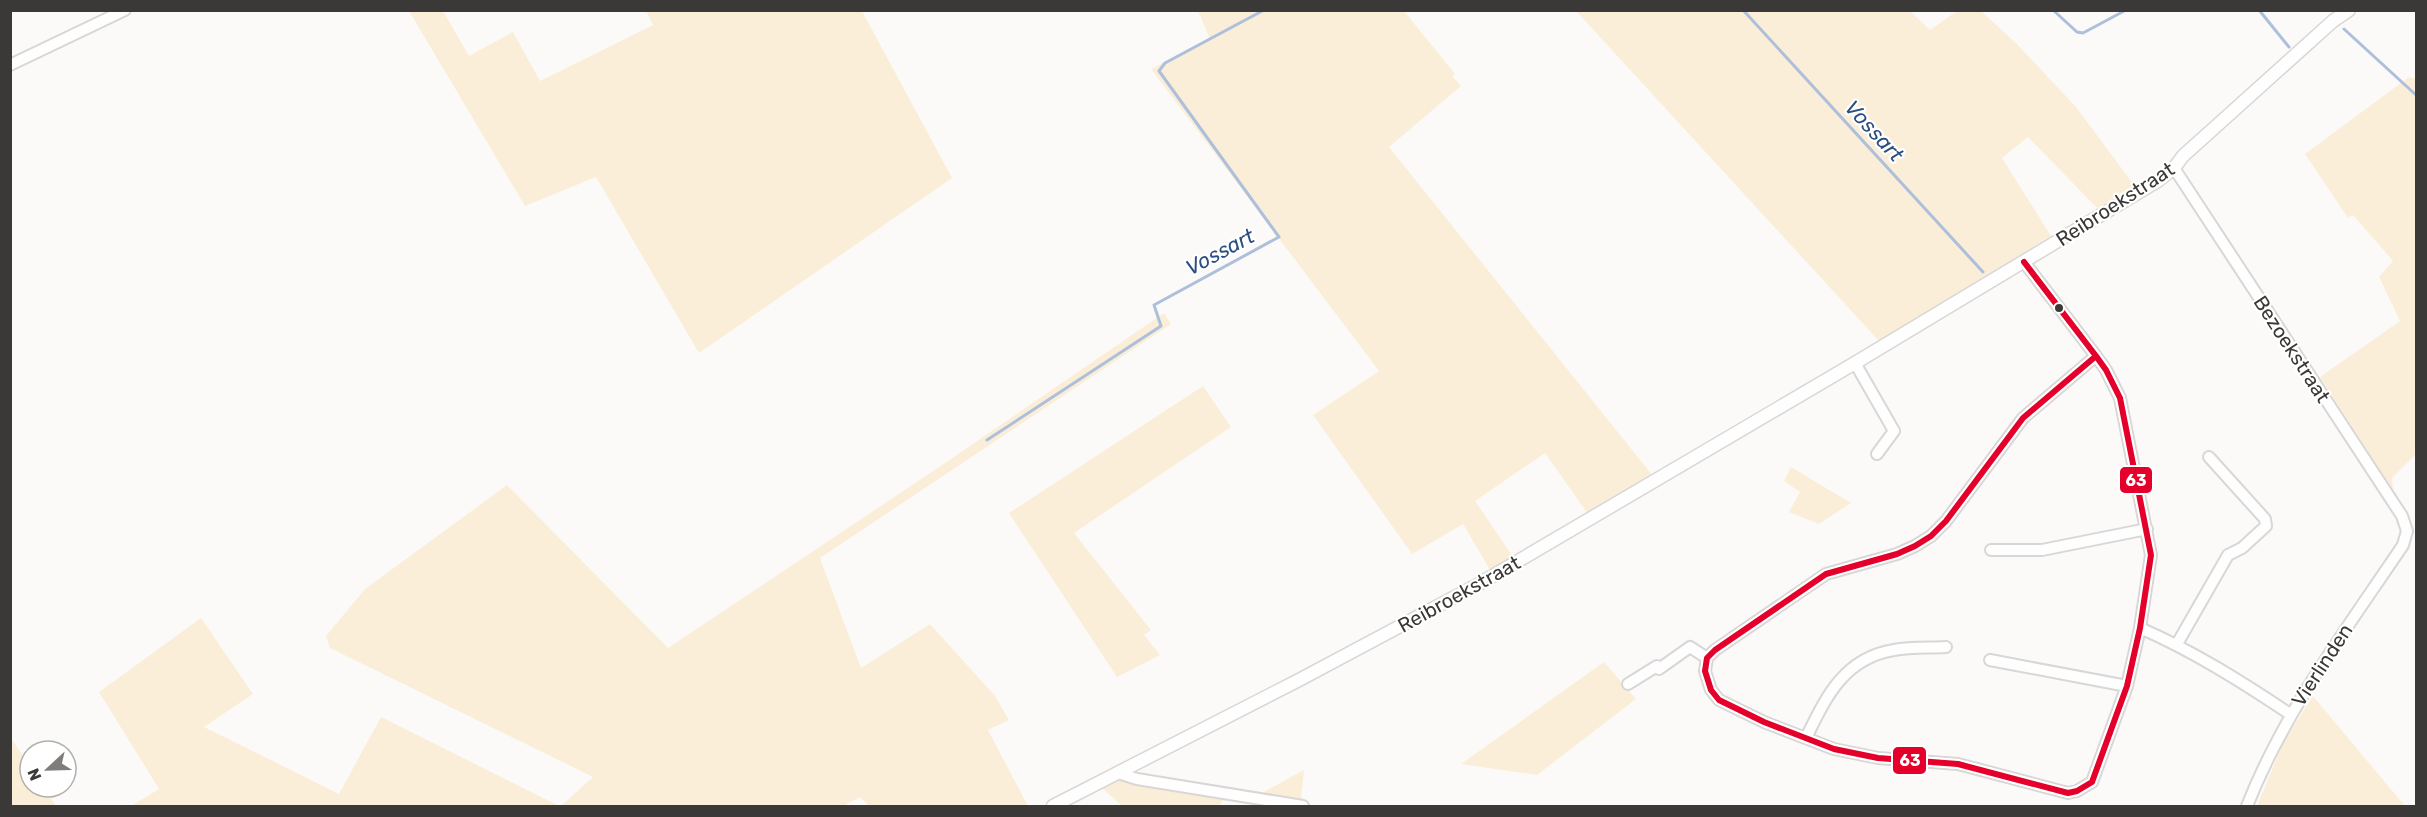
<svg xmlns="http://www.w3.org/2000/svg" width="2427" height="817" font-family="Rubik,sans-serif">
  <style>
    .green { fill: #faeed8 }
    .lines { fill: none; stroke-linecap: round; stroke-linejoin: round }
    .stream { stroke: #adbfdb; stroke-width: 3 }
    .minor-casing { stroke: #d8d7d5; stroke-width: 14 }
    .tertiary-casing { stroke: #d8d7d5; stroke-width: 15 }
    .minor { stroke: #fffefe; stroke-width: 10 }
    .tertiary { stroke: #fffefe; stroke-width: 12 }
    .bus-1-casing { stroke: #fff; stroke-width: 10 }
    .bus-1 { stroke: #e4002b; stroke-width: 6 }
    .bus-dot { fill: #3a3937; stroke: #fff; stroke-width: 2 }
    .labels { text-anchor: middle; stroke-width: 4.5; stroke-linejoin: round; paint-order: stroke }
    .street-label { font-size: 20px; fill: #3a3937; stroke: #fff }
    .water-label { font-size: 21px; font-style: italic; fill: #2b4f83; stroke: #fff }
    .line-badge { stroke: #fff; stroke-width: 2 }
    .badge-label { font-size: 16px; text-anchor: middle; font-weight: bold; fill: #fff }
  </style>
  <rect width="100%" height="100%" fill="#fcfaf8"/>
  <!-- green -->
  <path class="green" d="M 409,11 L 443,11 L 469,56 L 513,32 L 540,81 L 653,25 L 646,11 L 862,11 L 952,178 L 699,353 L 596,177 L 525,206 Z
    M 1198,11 L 1404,11 L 1455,74 L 1452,76 L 1461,86 L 1389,147 L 1653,476 L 1588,514 L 1545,453 L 1475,501 L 1514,558 L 1490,570 L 1463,524 L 1412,554 L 1313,415 L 1379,371 L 1151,69 L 1210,39 Z
    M 1576,11 L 1910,11 L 1930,30 L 1957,11 L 1981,11 L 2017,44 L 2076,107 L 2134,185 L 2097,208 L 2028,137 L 2002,158 L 2051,236 L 1879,341 Z
    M 2409,77 L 2416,79 L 2416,454 L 2392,478 L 2393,490 L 2320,377 L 2400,321 L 2379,277 L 2393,261 L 2353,215 L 2348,218 L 2305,154 Z
    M 1164,313 L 1171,324 L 820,558 L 861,668 L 930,624 L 995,696 L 1009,720 L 988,730 L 1028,806 L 869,806 L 860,797 L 843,806 L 561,806 L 593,777 L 330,648 L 326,636 L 365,589 L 507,485 L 668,648 L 942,465 Z
    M 1203,386 L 1231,427 L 1074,533 L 1151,630 L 1144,635 L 1160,655 L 1117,677 L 1009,513 Z
    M 1791,467 L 1851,503 L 1819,524 L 1789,512 L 1800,492 L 1784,481 Z
    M 201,618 L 253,694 L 204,727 L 339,794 L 381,717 L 559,806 L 131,806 L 159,789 L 99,692 Z
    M 1604,662 L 1636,699 L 1537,775 L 1461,764 Z
    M 2313,696 L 2405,806 L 2257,806 L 2284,741 Z
    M 10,737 L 30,766 L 30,787 L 44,787 L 56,806 L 11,806 Z
    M 1304,770 L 1301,799 L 1262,793 Z
    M 1119,779 L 1225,797 L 1219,806 L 1122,806 L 1102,788 Z"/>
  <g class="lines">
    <!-- stream -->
    <path class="stream" d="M 1743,10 L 1983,272
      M 2053,10 L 2077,32 L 2083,33 L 2126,10
      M 2259,10 L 2289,47
      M 2344,29 L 2416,95
      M 987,440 L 1161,326 L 1154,305 L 1279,237 L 1159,71 L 1165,63 L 1264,10"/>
    <defs>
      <path id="minor" d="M 10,65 L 125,10
        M 2174,168 L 2402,516 L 2407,531 L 2403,545 C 2346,630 2285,710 2247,806
        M 2024,262 L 2096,356 L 2106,370 L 2120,398 L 2151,555 L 2140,628 L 2127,686 L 2092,782 L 2077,791 L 2068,793 L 1958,764 L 1878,758 L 1834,749 L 1764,722 L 1719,700 L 1711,690 L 1705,671 L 1707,658 L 1715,650 L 1826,574 L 1897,554 L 1915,546 L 1931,536 L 1946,521 L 2023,418 L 2096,356
        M 1855,363 L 1894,431 L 1877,454
        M 1991,550 L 2042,550 L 2147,529
        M 2140,628 C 2193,651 2242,682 2290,714
        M 2177,644 L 2228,555 L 2242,548 L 2266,526 L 2265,519 L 2209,457
        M 1990,660 L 2127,686
        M 1628,684 L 1657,666 L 1659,669 L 1690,647 L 1707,658
        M 1806,738 C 1826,697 1844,658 1894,650 C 1911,647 1929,648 1946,647
        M 1118,773 L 1137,779 L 1303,806"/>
      <path id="tertiary" d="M 1053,806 L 1299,680 L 1479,584 L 1855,363 L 2159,180 L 2174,168 L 2183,156 L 2333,21 L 2349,10"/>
    </defs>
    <!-- minor casing -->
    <use href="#minor" class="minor-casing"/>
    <!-- tertiary casing -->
    <use href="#tertiary" class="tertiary-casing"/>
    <!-- minor -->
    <use href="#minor" class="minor"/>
    <!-- tertiary -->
    <use href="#tertiary" class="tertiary"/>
    <defs>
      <path id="bus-1" d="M 2024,262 L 2096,356 L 2106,370 L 2120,398 L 2151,555 L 2140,628 L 2127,686 L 2092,782 L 2077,791 L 2068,793 L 1958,764 L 1878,758 L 1834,749 L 1764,722 L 1719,700 L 1711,690 L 1705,671 L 1707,658 L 1715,650 L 1826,574 L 1897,554 L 1915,546 L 1931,536 L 1946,521 L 2023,418 L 2096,356"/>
    </defs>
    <!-- bus-1 casing -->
    <use href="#bus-1" class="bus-1-casing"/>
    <!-- bus-1 -->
    <use href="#bus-1" class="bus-1"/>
  </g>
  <!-- markers -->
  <circle class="bus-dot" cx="2059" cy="308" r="5"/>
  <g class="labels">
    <!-- street labels -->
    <g class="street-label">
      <text transform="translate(2115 204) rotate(-33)" y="7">Reibroekstraat</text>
      <text transform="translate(2292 349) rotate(57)" y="7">Bezoekstraat</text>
      <text transform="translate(1459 594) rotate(-29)" y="7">Reibroekstraat</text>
      <text transform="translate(2322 665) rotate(-57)" y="7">Vierlinden</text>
    </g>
    <!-- water labels -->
    <g class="water-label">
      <text transform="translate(1874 131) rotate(47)" y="7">Vossart</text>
      <text transform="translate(1220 252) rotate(-28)" y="7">Vossart</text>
    </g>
  </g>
  <g class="line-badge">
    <rect x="2119" y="466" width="34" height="28" rx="6" fill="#e4002b"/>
    <rect x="1892" y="746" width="35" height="29" rx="6" fill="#e4002b"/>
  </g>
  <g class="badge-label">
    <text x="2136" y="486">63</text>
    <text x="1910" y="766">63</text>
  </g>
  <!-- border -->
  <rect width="2427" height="817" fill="none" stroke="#3a3937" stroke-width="24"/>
  <!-- north arrow -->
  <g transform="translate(48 769) rotate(248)"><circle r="28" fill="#ffffff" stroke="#b0b0af" stroke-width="1.5"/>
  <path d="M0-4.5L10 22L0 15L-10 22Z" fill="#7e7d7b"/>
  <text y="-9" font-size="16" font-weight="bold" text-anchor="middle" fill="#3a3937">N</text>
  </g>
</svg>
